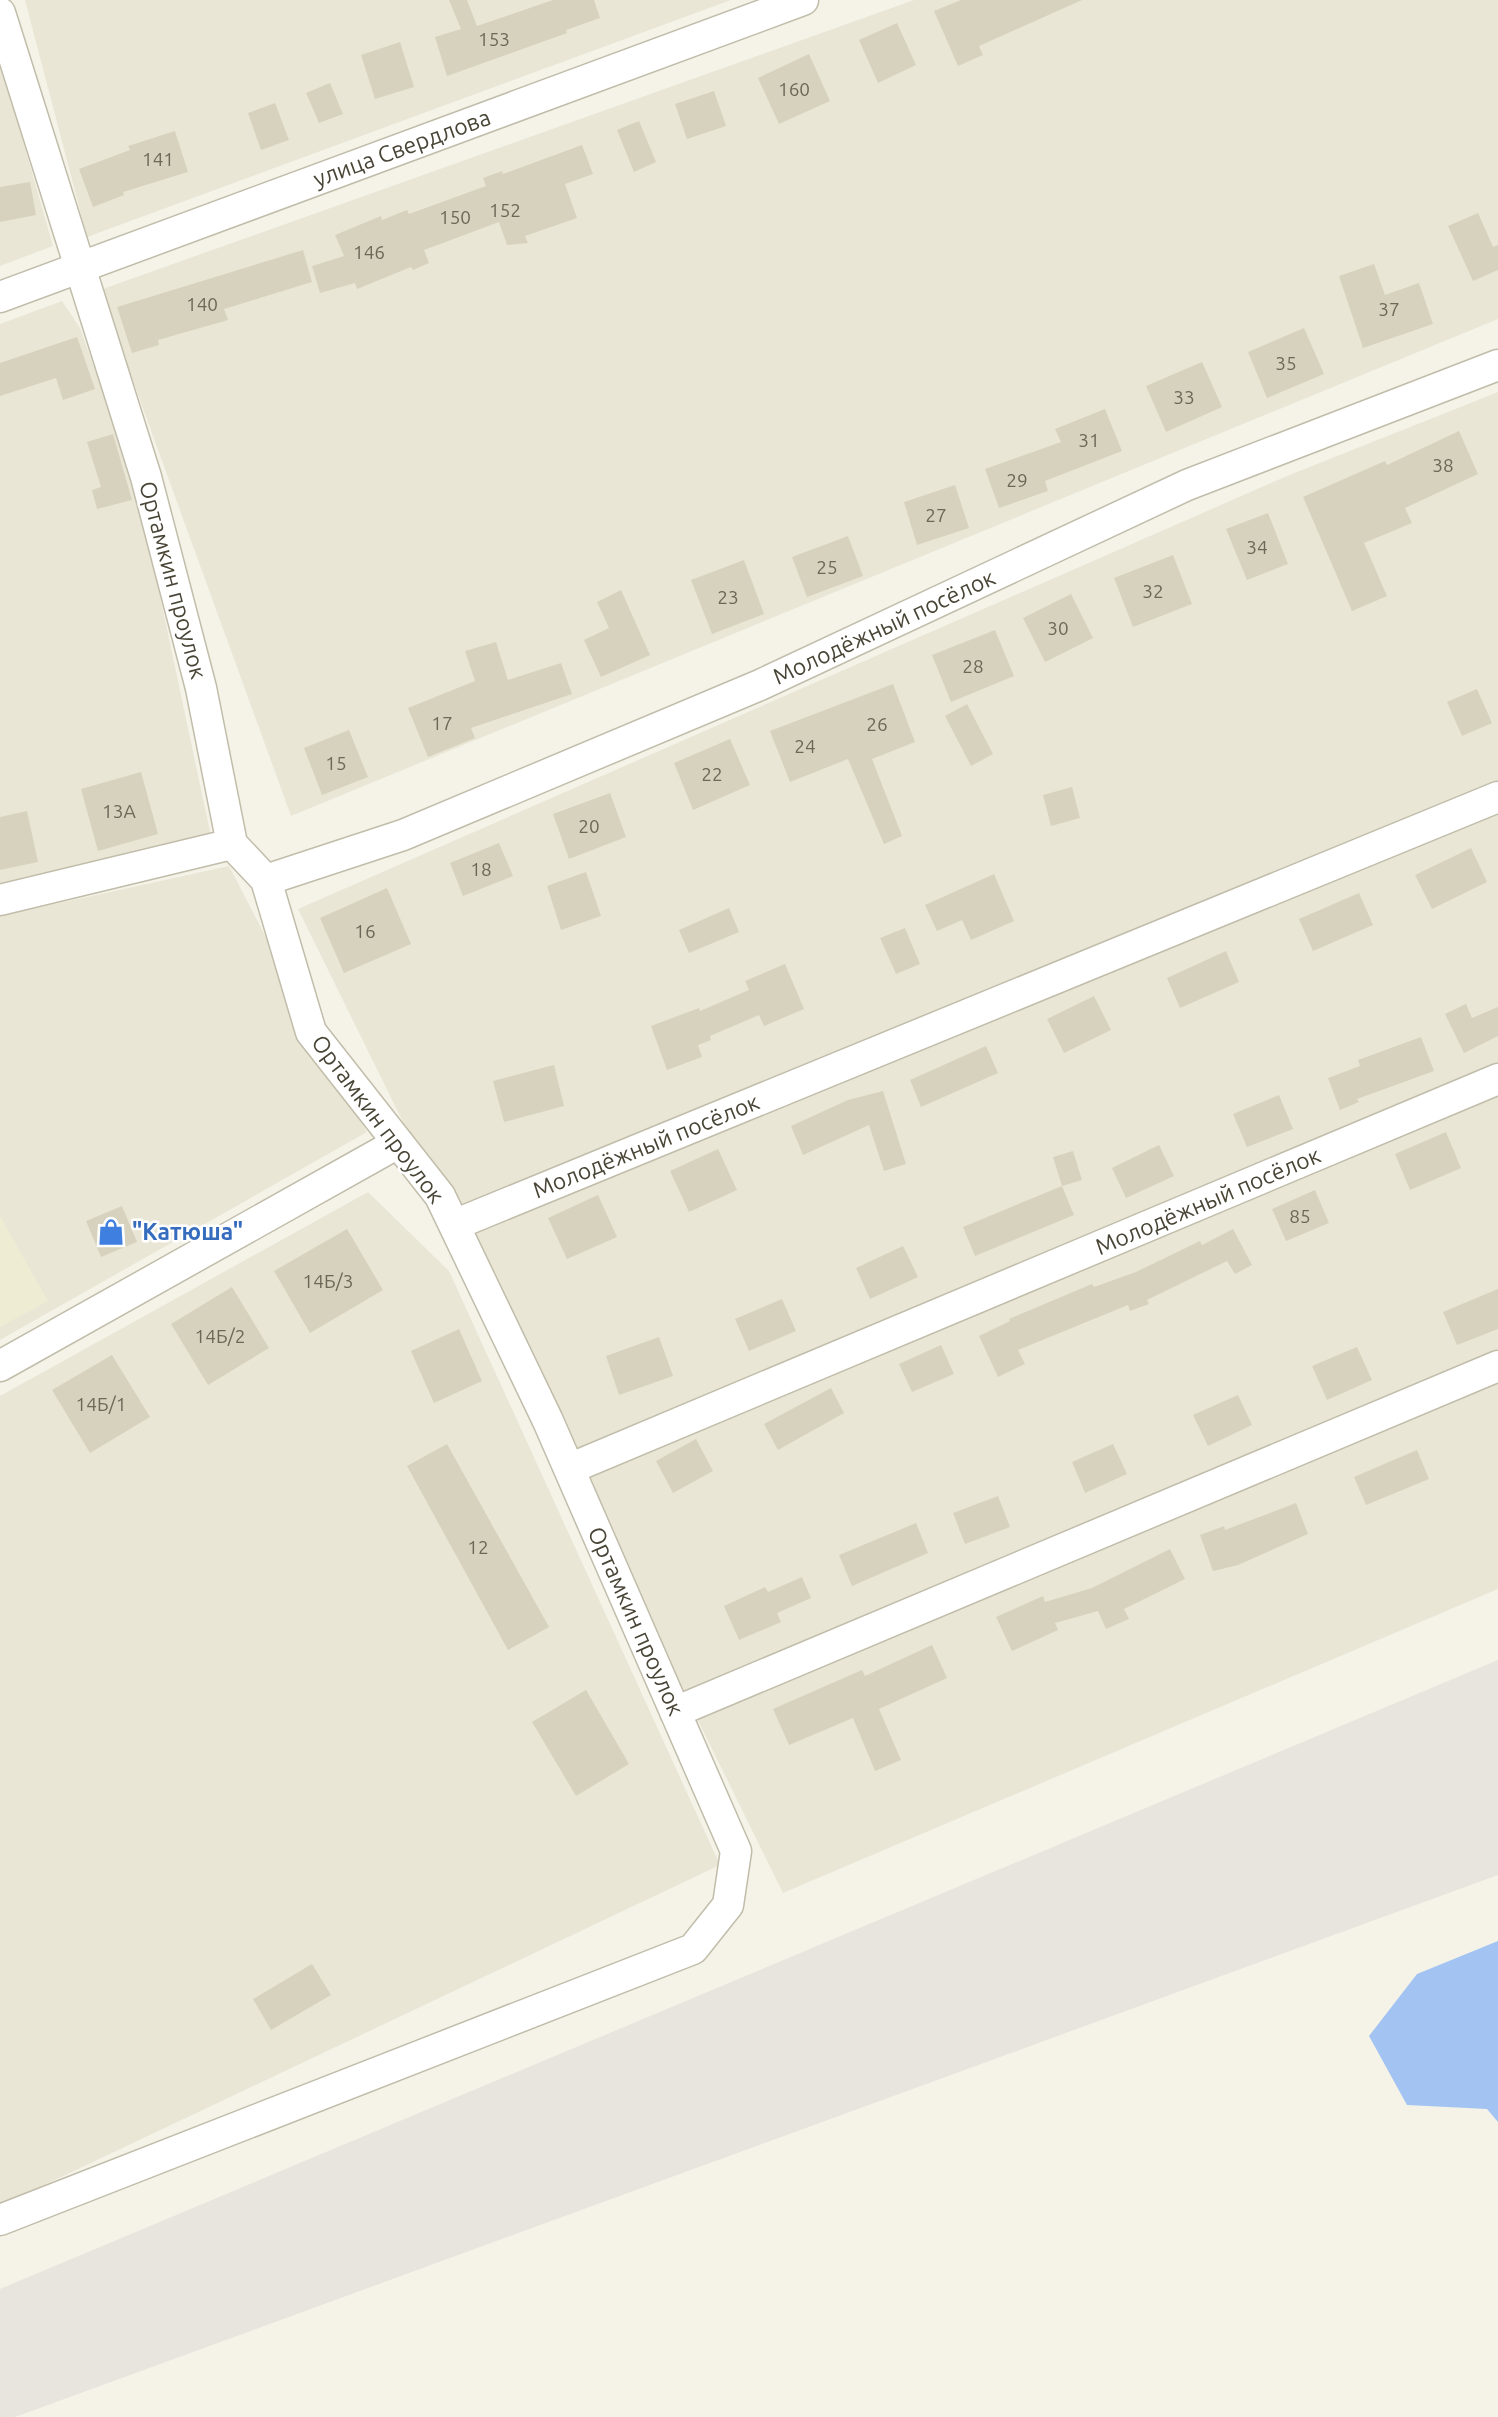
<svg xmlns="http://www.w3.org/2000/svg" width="1498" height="2417" font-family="Ubuntu,sans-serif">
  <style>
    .residential { fill: #e9e6d6 }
    .industrial { fill: #e7e5dd }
    .education { fill: #eeecd2 }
    .water { fill: #a3c4f3 }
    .building { fill: #d7d2bd }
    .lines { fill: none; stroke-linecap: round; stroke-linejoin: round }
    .minor-casing { stroke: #c1bdaa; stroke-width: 33 }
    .minor { stroke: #fff; stroke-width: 30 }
    .labels { text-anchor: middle; stroke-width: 5; stroke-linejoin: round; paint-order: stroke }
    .number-label { font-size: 19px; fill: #6c6858 }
    .street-label { font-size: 23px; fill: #494536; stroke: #fff }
    .shop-label { font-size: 23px; font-weight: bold; fill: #366cbe; stroke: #fff; text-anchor: start }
  </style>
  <rect width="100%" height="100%" fill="#f5f3e8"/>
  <!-- residential -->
  <path class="residential" d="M 25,0 L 731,0 L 87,237 Z
    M 914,0 L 1498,0 L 1498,319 L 291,816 L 100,290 Z
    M 0,60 L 53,246 L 0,266 Z
    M 62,301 L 80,328 L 108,406 L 150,549 L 212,841 L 0,890 L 0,324 Z
    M 1498,392 L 1498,1589 L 783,1893 L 298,909 L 1287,476 Z
    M 229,866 L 367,1132 L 0,1340 L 0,916 Z
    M 368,1192 L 449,1271 L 720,1865 L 0,2206 L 0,1396 Z"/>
  <!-- industrial -->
  <path class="industrial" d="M 1498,1660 L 1498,1875 L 15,2417 L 0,2417 L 0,2289 Z"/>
  <!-- education -->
  <path class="education" d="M 0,1216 L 48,1301 L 0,1327 Z"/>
  <!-- water -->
  <path class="water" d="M 1498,1941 L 1498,2122 L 1487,2109 L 1407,2105 L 1369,2036 L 1417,1974 Z"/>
  <!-- building -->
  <path class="building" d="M 449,0 L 467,0 L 477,26 L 553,0 L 594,0 L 600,18 L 566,30 L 567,33 L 447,76 L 435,37 L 461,29 Z
    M 961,0 L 1082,0 L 979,46 L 983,55 L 958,66 L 934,11 Z
    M 897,23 L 916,65 L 878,83 L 859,40 Z
    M 400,42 L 414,87 L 375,99 L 361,55 Z
    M 809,54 L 830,101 L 779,124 L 758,78 Z
    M 330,83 L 343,114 L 319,123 L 306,93 Z
    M 714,91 L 726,126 L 687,139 L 675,104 Z
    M 275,103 L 289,140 L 261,150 L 248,113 Z
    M 639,121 L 656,162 L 634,172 L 617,130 Z
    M 175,131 L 188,172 L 123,192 L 124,195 L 93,207 L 79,169 L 130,150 L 128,146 Z
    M 582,145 L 593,174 L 565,184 L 577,218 L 525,236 L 528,243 L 507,245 L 499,222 L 424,250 L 429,263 L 413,270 L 411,267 L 357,289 L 355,283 L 320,293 L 312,266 L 344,256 L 335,235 L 381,216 L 382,220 L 407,210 L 409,214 L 486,186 L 483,178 L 502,171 L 503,174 Z
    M 30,182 L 36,215 L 0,222 L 0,187 Z
    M 1478,213 L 1493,247 L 1498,245 L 1498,270 L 1473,281 L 1448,226 Z
    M 303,250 L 312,282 L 224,309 L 228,320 L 158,340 L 159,345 L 132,353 L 117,307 Z
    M 1374,264 L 1385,295 L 1419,283 L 1433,324 L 1363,348 L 1339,276 Z
    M 1304,328 L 1324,374 L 1267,398 L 1248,352 Z
    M 77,337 L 95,389 L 63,400 L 56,378 L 0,396 L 0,363 Z
    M 1202,362 L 1222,407 L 1166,432 L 1146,386 Z
    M 1105,409 L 1122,451 L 1045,481 L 1048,491 L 999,508 L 985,469 L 1061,442 L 1055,429 Z
    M 1459,431 L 1478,474 L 1405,508 L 1412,523 L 1364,543 L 1387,596 L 1352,611 L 1303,497 L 1385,461 L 1387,465 Z
    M 113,434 L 132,500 L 97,509 L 92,490 L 101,487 L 87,442 Z
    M 955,485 L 969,528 L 917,545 L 904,502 Z
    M 1268,513 L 1288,564 L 1247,580 L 1226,529 Z
    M 848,536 L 863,576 L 807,597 L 792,557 Z
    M 1173,555 L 1192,604 L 1133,627 L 1114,578 Z
    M 744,560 L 764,614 L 712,634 L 691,580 Z
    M 621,590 L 650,655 L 601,677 L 584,640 L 609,628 L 597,602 Z
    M 1071,594 L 1093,638 L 1045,662 L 1023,618 Z
    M 995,630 L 1014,676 L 951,702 L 932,655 Z
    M 496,642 L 508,680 L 561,663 L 572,694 L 471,728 L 475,738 L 428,757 L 408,708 L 475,681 L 465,651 Z
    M 893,684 L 915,742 L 872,759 L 902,836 L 884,844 L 848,759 L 790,782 L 770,731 Z
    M 1477,689 L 1492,723 L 1462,736 L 1447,702 Z
    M 967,704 L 993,754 L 971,766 L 945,716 Z
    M 349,730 L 368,777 L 322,795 L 304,748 Z
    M 730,739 L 750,785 L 693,810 L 674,763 Z
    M 141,772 L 158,834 L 98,851 L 81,789 Z
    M 1072,787 L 1080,818 L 1051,826 L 1043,795 Z
    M 610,793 L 626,837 L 569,859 L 553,814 Z
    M 27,811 L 38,862 L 0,870 L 0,817 Z
    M 499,843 L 513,876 L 463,896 L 450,863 Z
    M 1471,848 L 1487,882 L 1432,909 L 1415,875 Z
    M 586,872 L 601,916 L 561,930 L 547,886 Z
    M 994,874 L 1014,921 L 971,940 L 962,920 L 937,931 L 925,905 Z
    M 387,888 L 411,944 L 344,973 L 320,918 Z
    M 1359,893 L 1373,925 L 1313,951 L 1299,919 Z
    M 729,908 L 739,932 L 689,953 L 679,930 Z
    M 905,928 L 920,964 L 896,974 L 880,938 Z
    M 1226,951 L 1239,982 L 1180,1008 L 1167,978 Z
    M 785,964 L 804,1009 L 764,1026 L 759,1015 L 710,1036 L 711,1040 L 698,1045 L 702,1057 L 667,1070 L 651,1026 L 699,1008 L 700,1011 L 749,990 L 745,981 Z
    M 1094,996 L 1111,1030 L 1064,1053 L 1047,1019 Z
    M 1466,1004 L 1472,1018 L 1498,1007 L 1498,1036 L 1464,1053 L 1445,1014 Z
    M 1421,1037 L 1434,1071 L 1357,1099 L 1359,1102 L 1340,1110 L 1328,1078 L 1360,1066 L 1358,1060 Z
    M 986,1046 L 998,1073 L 921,1107 L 910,1080 Z
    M 554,1065 L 564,1106 L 504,1122 L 493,1081 Z
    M 883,1091 L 906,1164 L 884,1171 L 869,1125 L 803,1155 L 791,1126 L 848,1100 Z
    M 1279,1095 L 1293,1129 L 1247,1147 L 1233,1114 Z
    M 1446,1132 L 1461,1168 L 1410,1190 L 1395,1154 Z
    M 1159,1145 L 1174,1176 L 1126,1198 L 1112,1168 Z
    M 718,1149 L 737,1190 L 689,1212 L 670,1171 Z
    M 1073,1151 L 1082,1180 L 1062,1186 L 1053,1157 Z
    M 1062,1186 L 1074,1215 L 975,1256 L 963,1227 Z
    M 1315,1190 L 1329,1223 L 1286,1241 L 1272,1209 Z
    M 598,1195 L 617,1237 L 567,1259 L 548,1218 Z
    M 122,1206 L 137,1242 L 101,1257 L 86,1221 Z
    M 347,1229 L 383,1290 L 310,1333 L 274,1271 Z
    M 1233,1229 L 1252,1265 L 1235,1274 L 1227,1261 L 1147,1300 L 1149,1304 L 1130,1311 L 1128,1305 L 1018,1350 L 1025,1364 L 998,1377 L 979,1336 L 1010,1321 L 1009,1319 L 1092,1284 L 1094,1287 L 1136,1272 L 1200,1241 L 1202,1245 Z
    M 903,1246 L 918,1277 L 870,1299 L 856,1268 Z
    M 232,1287 L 269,1348 L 208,1385 L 171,1324 Z
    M 1498,1289 L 1498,1329 L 1457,1345 L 1443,1312 Z
    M 782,1299 L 796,1331 L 749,1351 L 735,1319 Z
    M 459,1329 L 482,1381 L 434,1403 L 411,1351 Z
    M 659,1337 L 673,1376 L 619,1395 L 606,1356 Z
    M 941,1345 L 954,1374 L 912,1392 L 899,1364 Z
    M 1357,1347 L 1372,1380 L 1327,1400 L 1312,1366 Z
    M 112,1355 L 150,1417 L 90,1453 L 52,1390 Z
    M 831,1388 L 844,1413 L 778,1450 L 764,1424 Z
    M 1238,1395 L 1252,1425 L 1208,1446 L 1193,1415 Z
    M 696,1439 L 713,1471 L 673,1493 L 656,1461 Z
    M 447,1444 L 549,1627 L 508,1650 L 407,1466 Z
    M 1113,1444 L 1127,1474 L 1085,1493 L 1072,1462 Z
    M 1417,1450 L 1429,1479 L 1366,1505 L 1354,1477 Z
    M 998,1496 L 1010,1527 L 965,1544 L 953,1513 Z
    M 1296,1503 L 1308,1534 L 1238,1565 L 1213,1571 L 1200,1535 L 1224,1526 L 1225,1530 Z
    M 916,1523 L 928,1553 L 852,1586 L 839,1555 Z
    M 1170,1549 L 1185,1579 L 1124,1609 L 1129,1619 L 1106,1629 L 1098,1611 L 1055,1623 L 1058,1630 L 1012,1651 L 996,1617 L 1043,1596 L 1045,1602 L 1092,1588 Z
    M 802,1577 L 811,1598 L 777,1613 L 781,1622 L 739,1640 L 724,1606 L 765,1587 L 768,1592 Z
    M 932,1645 L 947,1678 L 879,1709 L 901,1760 L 875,1771 L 853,1718 L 789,1745 L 773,1709 L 862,1670 L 865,1676 Z
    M 586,1690 L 629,1764 L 576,1796 L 532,1722 Z
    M 312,1964 L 331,1995 L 271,2030 L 253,1999 Z"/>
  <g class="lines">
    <defs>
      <path id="minor" d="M 0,13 L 146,477 L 201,688 L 232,844 L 266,880 L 311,1032 L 440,1196 L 548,1421 L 736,1851 L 728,1905 L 693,1949 L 0,2220
        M 0,297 L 803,0
        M 266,880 L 403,835 L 760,685 L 1187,485 L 1498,365
        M 0,900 L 232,844
        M 454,1225 L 1498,797
        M 0,1366 L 398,1143
        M 569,1469 L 1498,1079
        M 675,1712 L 1498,1366"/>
    </defs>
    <!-- minor casing -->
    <use href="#minor" class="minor-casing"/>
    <!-- minor -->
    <use href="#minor" class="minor"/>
  </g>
  <!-- icons -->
  <defs>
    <symbol id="shop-bare" viewBox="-9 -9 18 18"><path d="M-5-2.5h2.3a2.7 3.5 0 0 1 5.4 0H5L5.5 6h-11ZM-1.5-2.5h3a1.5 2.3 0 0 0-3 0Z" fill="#3f7fe0" stroke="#fff" stroke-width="2.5" paint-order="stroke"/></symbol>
  </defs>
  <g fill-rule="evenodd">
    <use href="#shop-bare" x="92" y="1213" width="38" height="38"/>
  </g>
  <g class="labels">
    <!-- number labels -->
    <g class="number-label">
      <text x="494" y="46">153</text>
      <text x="794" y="96">160</text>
      <text x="158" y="166">141</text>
      <text x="505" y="217">152</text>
      <text x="455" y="224">150</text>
      <text x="369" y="259">146</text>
      <text x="202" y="311">140</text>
      <text x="1389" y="316">37</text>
      <text x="1286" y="370">35</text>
      <text x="1184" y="404">33</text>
      <text x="1089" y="447">31</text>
      <text x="1443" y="472">38</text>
      <text x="1017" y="487">29</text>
      <text x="936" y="522">27</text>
      <text x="1257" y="554">34</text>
      <text x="827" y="574">25</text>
      <text x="1153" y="598">32</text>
      <text x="728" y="604">23</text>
      <text x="1058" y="635">30</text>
      <text x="973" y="673">28</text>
      <text x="442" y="730">17</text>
      <text x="877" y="731">26</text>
      <text x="805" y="753">24</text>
      <text x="336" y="770">15</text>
      <text x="712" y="781">22</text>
      <text x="119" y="818">13А</text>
      <text x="589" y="833">20</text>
      <text x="481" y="876">18</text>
      <text x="365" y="938">16</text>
      <text x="1300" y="1223">85</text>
      <text x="328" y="1288">14Б/3</text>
      <text x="220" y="1343">14Б/2</text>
      <text x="101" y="1411">14Б/1</text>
      <text x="478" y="1554">12</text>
    </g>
    <!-- street labels -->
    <g class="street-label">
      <text transform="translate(402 148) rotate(-20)" y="8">улица Свердлова</text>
      <text transform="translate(173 580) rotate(75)" y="8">Ортамкин проулок</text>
      <text transform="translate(884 627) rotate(-25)" y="8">Молодёжный посёлок</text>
      <text transform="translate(378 1119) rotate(53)" y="8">Ортамкин проулок</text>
      <text transform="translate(646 1146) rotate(-22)" y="8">Молодёжный посёлок</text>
      <text transform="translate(1208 1201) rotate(-23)" y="8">Молодёжный посёлок</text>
      <text transform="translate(636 1621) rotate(66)" y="8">Ортамкин проулок</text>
    </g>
    <!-- shop labels -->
    <g class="shop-label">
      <text x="132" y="1240">"Катюша"</text>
    </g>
  </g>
</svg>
